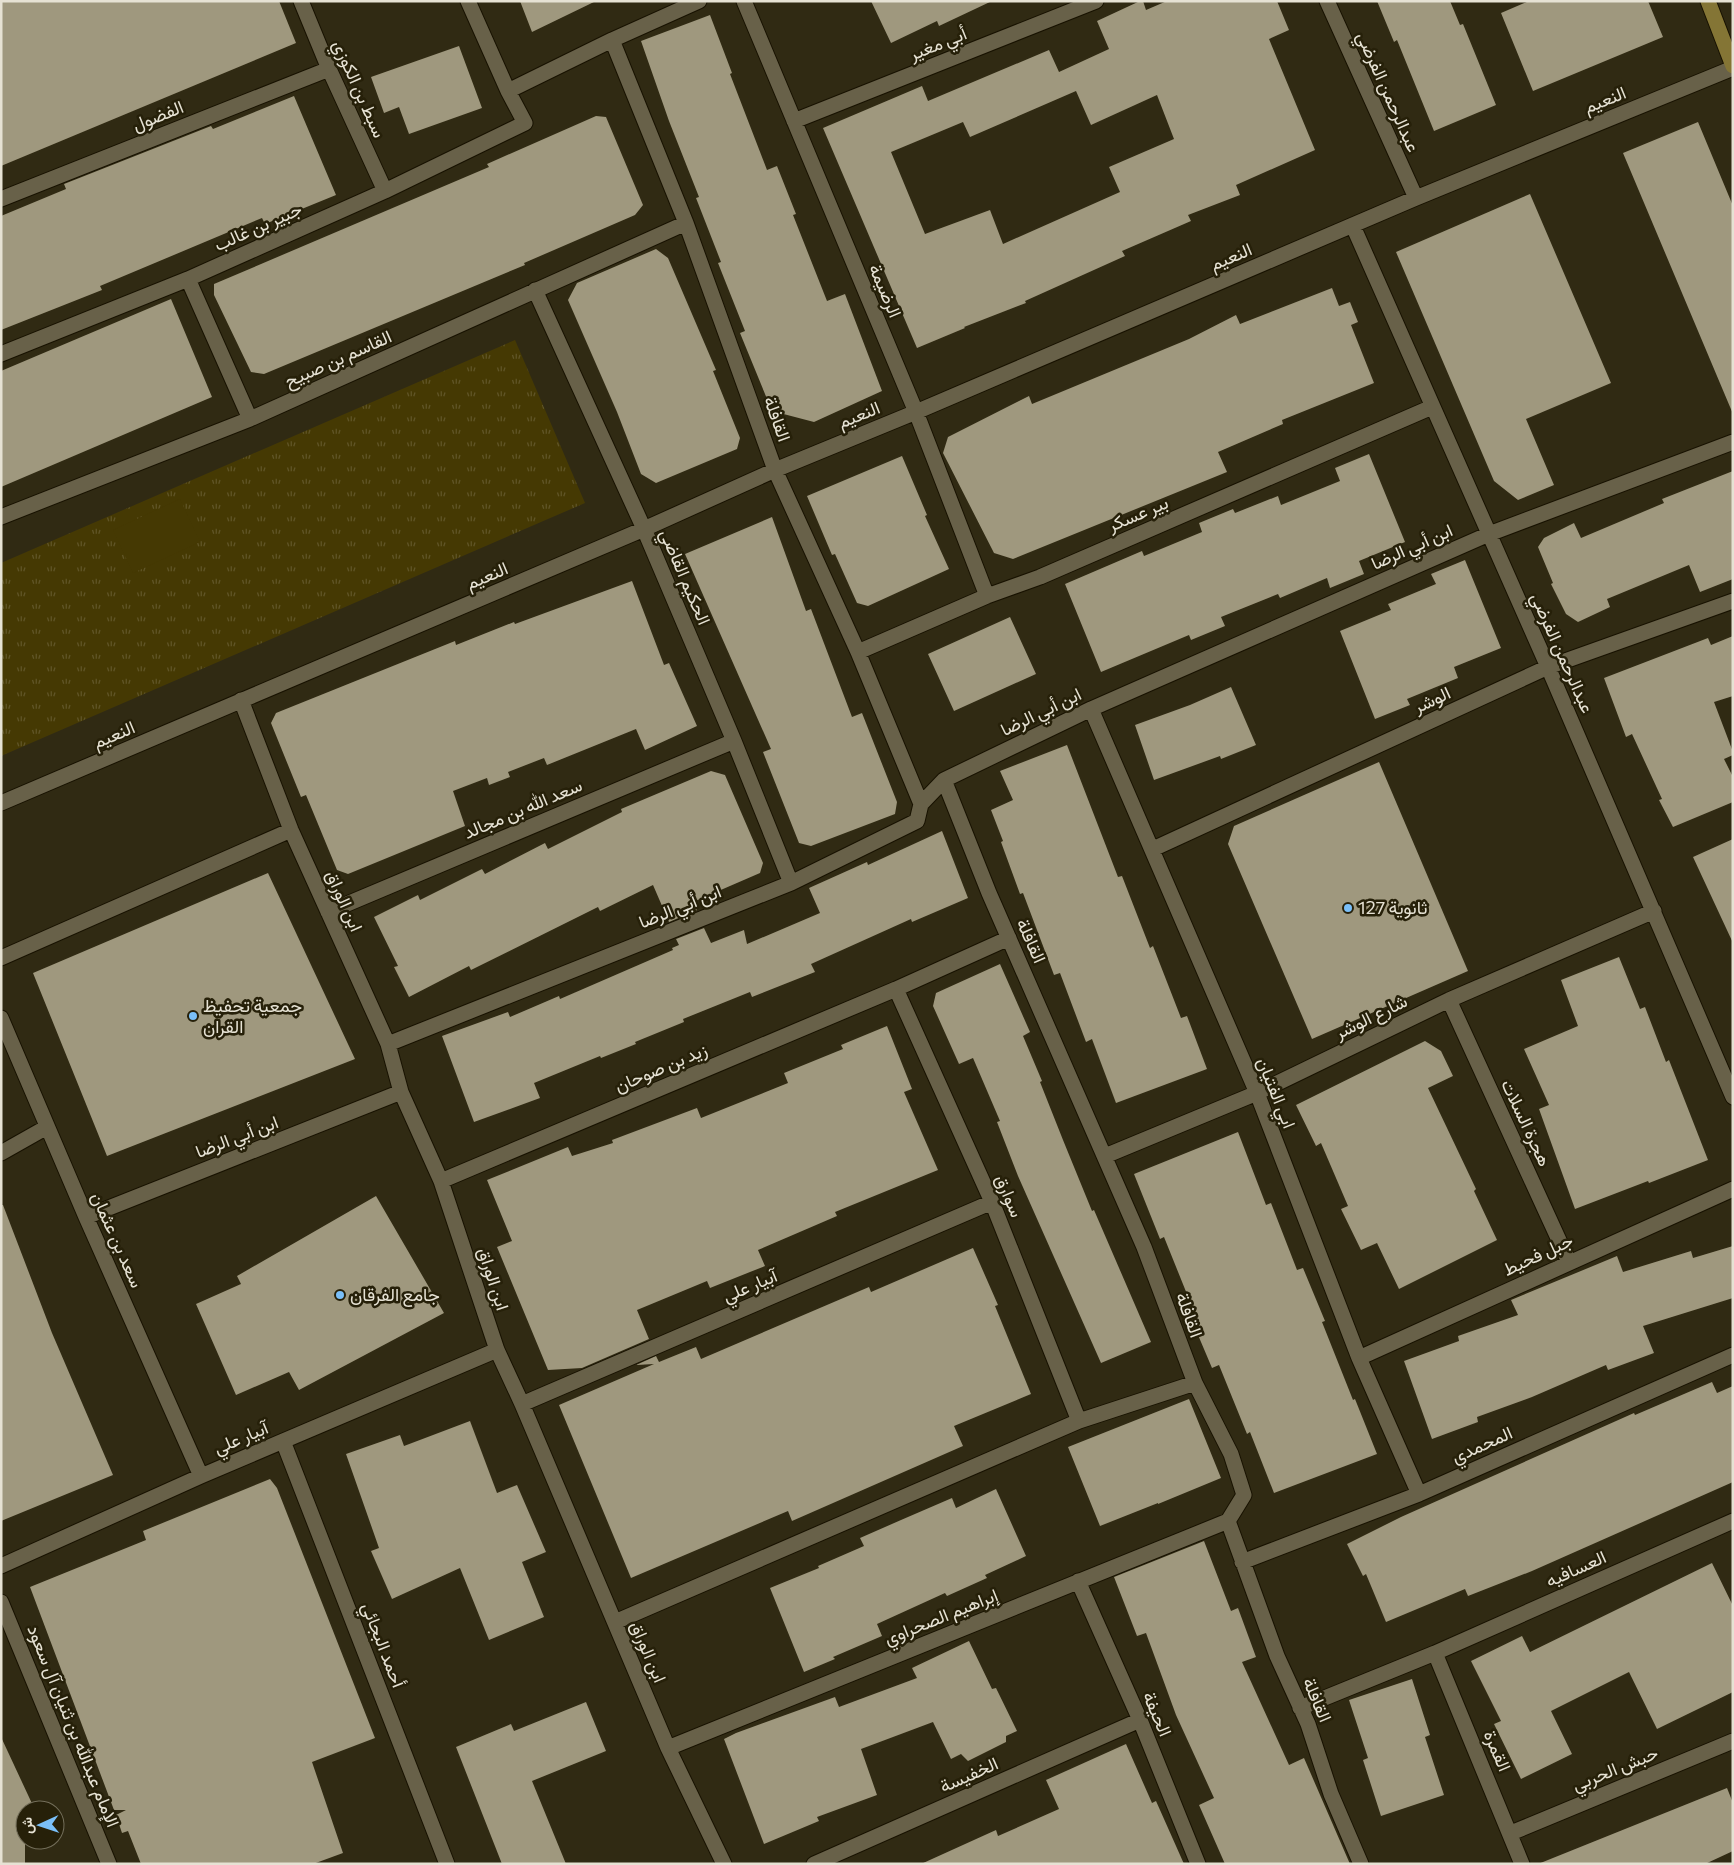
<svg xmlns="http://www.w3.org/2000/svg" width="1734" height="1865" font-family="Commissioner,Vazirmatn,sans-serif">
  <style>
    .park { fill: url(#park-tufts) }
    .pitch { fill: #453903 }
    .building { fill: #9f987e; fill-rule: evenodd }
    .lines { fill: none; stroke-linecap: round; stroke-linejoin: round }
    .street-casing { stroke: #181200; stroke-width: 17 }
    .secondary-casing { stroke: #181200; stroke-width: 17 }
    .street { stroke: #686149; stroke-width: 15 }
    .secondary { stroke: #847535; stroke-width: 15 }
    .poi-dot { fill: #7abff8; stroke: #262009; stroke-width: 2 }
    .labels { text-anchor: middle; stroke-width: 5; stroke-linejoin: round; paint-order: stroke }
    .street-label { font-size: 18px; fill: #e6e2d4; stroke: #262009 }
    .poi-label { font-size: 18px; fill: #e6e2d4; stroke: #262009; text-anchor: start }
  </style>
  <defs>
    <pattern id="park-tufts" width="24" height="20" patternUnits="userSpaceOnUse" patternTransform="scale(1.25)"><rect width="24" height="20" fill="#453903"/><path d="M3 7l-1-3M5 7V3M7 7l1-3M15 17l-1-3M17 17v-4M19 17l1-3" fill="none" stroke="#605527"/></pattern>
  </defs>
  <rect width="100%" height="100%" fill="#302a13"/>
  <!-- park -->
  <path class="park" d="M 515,340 L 585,503 L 1,756 L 1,563 Z"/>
  <!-- pitch -->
  <path class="pitch" d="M 180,499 L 200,542 L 133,573 L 113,530 Z"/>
  <!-- building -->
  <path class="building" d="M 1,1 L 279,1 L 296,43 L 1,166 Z
    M 520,1 L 596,1 L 532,32 Z
    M 871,1 L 992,1 L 939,26 L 937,21 L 891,43 Z
    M 1140,1 L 1143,1 L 1146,10 L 1167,1 L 1277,1 L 1289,30 L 1269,39 L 1315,150 L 1236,185 L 1240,195 L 1188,215 L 1191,221 L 1122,251 L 1125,256 L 1025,301 L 1026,303 L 964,327 L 965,328 L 917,348 L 823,128 L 922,86 L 928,101 L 1049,50 L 1059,72 L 1109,49 L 1097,21 ZM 1076,91 L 1091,125 L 1157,95 L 1174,139 L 1109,167 L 1120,192 L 1003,244 L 990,210 L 925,234 L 891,152 L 963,122 L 970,137 Z
    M 1377,1 L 1450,1 L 1460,25 L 1463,24 L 1496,105 L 1434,131 L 1397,40 L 1394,42 Z
    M 1529,1 L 1648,1 L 1663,37 L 1533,91 L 1501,13 Z
    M 710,15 L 732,73 L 730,74 L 767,170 L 777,166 L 796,214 L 793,215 L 827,301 L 845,294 L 882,391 L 814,422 L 772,411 L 740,333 L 745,331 L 718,263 L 721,262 L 696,198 L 699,197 L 669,121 L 641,41 Z
    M 459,46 L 482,108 L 409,134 L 399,107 L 384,113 L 371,77 Z
    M 294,96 L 336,195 L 265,224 L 262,218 L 100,286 L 102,290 L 1,330 L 1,216 L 66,189 L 64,184 L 211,126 L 213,129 Z
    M 596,116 L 606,117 L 643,205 L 635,215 L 524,263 L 525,265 L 264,374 L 251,372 L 214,295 L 214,284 L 489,167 L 487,164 Z
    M 1698,122 L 1733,206 L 1733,414 L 1623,153 Z
    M 1530,194 L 1611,383 L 1526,419 L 1554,485 L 1518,500 L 1494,481 L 1396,252 Z
    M 656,249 L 668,258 L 716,370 L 713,371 L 740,438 L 737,449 L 656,483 L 641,474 L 617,412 L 568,300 L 577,283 Z
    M 1332,288 L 1339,306 L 1350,302 L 1358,322 L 1351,325 L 1374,383 L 1282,420 L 1283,424 L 1218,452 L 1227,472 L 1013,559 L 994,553 L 943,453 L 948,437 L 1029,396 L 1032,404 L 1189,339 L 1236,315 L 1240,324 Z
    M 171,299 L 212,397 L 1,487 L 1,371 Z
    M 1369,454 L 1405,542 L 1359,561 L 1364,574 L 1330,588 L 1327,578 L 1280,598 L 1278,594 L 1221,617 L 1225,626 L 1191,640 L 1189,635 L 1101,672 L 1065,584 L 1142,551 L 1144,556 L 1202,532 L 1199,523 L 1233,509 L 1235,513 L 1278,496 L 1281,505 L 1340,481 L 1335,468 Z
    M 902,456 L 927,515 L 925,516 L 949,569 L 868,606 L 857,603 L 835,554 L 832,555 L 807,496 Z
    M 1733,471 L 1733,579 L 1700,592 L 1689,565 L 1607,599 L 1610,607 L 1578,622 L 1566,614 L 1551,584 L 1553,583 L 1538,547 L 1544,538 L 1574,523 L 1581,538 L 1664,503 L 1662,499 Z
    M 772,517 L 806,611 L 811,609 L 852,717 L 862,713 L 897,802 L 895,814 L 811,846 L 799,843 L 763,752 L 771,749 L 685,554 Z
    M 1465,560 L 1501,648 L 1454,667 L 1458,678 L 1407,699 L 1410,705 L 1375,719 L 1340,631 L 1391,610 L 1388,604 L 1436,584 L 1431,574 Z
    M 632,581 L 664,665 L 669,663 L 697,726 L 645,750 L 636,729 L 547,765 L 544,758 L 508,772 L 510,777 L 489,785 L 487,778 L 453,791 L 465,826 L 348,874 L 337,870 L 306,795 L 301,797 L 271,723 L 276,713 L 455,641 L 456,645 L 514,622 L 515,624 Z
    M 1010,617 L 1036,674 L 954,711 L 928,654 Z
    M 1733,636 L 1733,696 L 1714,702 L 1733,752 L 1733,755 L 1724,759 L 1733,777 L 1733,802 L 1673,827 L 1659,800 L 1662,799 L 1632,734 L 1626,737 L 1604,678 L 1708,638 L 1711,645 Z
    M 1231,687 L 1256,745 L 1221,759 L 1220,756 L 1154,780 L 1135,725 L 1190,705 Z
    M 1067,745 L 1118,877 L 1122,876 L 1150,948 L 1153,946 L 1181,1018 L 1187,1016 L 1207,1069 L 1116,1103 L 1092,1039 L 1086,1042 L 1060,973 L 1054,975 L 1023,893 L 1020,894 L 1001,842 L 1003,841 L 991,810 L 1013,800 L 1000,771 Z
    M 1379,762 L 1468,971 L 1312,1039 L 1228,844 L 1234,826 Z
    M 711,771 L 725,775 L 763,863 L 760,873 L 693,902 L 697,910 L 669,922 L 653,885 L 600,911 L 598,907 L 471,970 L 469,966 L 409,997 L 394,967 L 398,966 L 374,917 L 418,895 L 420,900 L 482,869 L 485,874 L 545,843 L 548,849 L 622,812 L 621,809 Z
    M 942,831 L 968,898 L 912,922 L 911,919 L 811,964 L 815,972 L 752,997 L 750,992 L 683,1019 L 684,1022 L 635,1042 L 636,1044 L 601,1058 L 600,1056 L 534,1083 L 540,1098 L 474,1122 L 442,1036 L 508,1012 L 510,1017 L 559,996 L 560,999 L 673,950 L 672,948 L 679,945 L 676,939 L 704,928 L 711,943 L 744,930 L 747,944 L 820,913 L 809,888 L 867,862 L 868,865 Z
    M 1733,839 L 1733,943 L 1693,857 Z
    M 268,873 L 355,1059 L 107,1156 L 33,973 Z
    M 1619,957 L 1640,1009 L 1645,1007 L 1666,1062 L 1669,1060 L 1708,1160 L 1649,1183 L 1648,1181 L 1575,1209 L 1539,1109 L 1549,1105 L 1524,1049 L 1578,1026 L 1561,980 Z
    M 1000,964 L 1030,1032 L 1023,1036 L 1042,1081 L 1040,1082 L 1063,1140 L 1092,1211 L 1094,1210 L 1151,1342 L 1101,1363 L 1018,1176 L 997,1122 L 1000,1121 L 973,1058 L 959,1064 L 933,1006 L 936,993 Z
    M 887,1026 L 912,1089 L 904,1092 L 938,1170 L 835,1212 L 837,1216 L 758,1250 L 765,1266 L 710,1288 L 707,1281 L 637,1310 L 649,1339 L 582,1368 L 548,1370 L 497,1247 L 512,1241 L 487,1180 L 568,1147 L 572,1156 L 613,1143 L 612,1140 L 697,1108 L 701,1118 L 788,1083 L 784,1073 L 843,1049 L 841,1045 Z
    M 1425,1041 L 1441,1051 L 1453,1076 L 1428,1088 L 1476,1189 L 1474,1191 L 1497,1240 L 1399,1289 L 1377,1243 L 1361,1250 L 1341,1209 L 1348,1206 L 1321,1143 L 1316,1146 L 1296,1105 Z
    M 1238,1132 L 1266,1205 L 1271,1203 L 1297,1270 L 1303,1268 L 1325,1321 L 1322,1322 L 1353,1400 L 1355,1399 L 1377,1454 L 1274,1493 L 1250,1432 L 1247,1434 L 1219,1365 L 1212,1368 L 1190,1316 L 1195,1314 L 1164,1237 L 1160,1239 L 1134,1174 Z
    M 376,1196 L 444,1313 L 299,1390 L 289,1372 L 236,1395 L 196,1304 L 241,1284 L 237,1276 Z
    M 1,1205 L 3,1205 L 52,1333 L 113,1475 L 1,1521 Z
    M 1733,1246 L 1733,1298 L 1643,1326 L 1654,1353 L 1608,1370 L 1606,1365 L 1532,1397 L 1477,1417 L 1478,1422 L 1432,1439 L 1404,1361 L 1459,1341 L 1458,1336 L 1518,1315 L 1511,1300 L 1617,1256 L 1623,1272 L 1691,1251 L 1693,1258 Z
    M 973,1248 L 998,1305 L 995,1306 L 1031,1394 L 954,1426 L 963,1446 L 792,1521 L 788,1511 L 631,1578 L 559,1405 L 654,1364 L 636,1365 L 656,1356 L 659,1362 L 696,1347 L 701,1359 L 869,1287 L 871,1292 Z
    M 1712,1382 L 1717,1393 L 1733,1386 L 1733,1482 L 1532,1571 L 1468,1596 L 1465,1589 L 1386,1622 L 1366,1574 L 1363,1576 L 1347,1544 L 1401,1517 L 1634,1413 L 1635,1415 Z
    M 1189,1399 L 1221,1478 L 1158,1504 L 1158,1503 L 1100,1526 L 1068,1447 Z
    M 470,1421 L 497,1493 L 517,1485 L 546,1552 L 522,1562 L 544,1617 L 489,1640 L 460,1568 L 392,1599 L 371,1551 L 379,1548 L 346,1454 L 400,1435 L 404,1446 Z
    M 270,1479 L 277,1488 L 375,1738 L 312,1762 L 343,1853 L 313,1864 L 141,1864 L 128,1831 L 122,1833 L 116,1815 L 126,1810 L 114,1810 L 30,1587 L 146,1540 L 143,1531 Z
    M 996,1489 L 1026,1556 L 985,1575 L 987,1578 L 947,1596 L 945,1593 L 877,1624 L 882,1636 L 833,1657 L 835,1659 L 804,1672 L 770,1588 L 819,1568 L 818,1566 L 864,1546 L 860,1538 L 901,1520 L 952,1498 L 956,1508 Z
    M 1204,1541 L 1231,1611 L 1238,1608 L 1256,1657 L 1242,1662 L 1289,1765 L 1304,1758 L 1350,1864 L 1225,1864 L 1199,1805 L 1214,1798 L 1176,1715 L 1146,1633 L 1137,1636 L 1114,1577 Z
    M 1712,1563 L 1733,1606 L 1733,1692 L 1657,1729 L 1629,1672 L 1551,1711 L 1572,1754 L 1521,1779 L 1494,1724 L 1501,1721 L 1471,1661 L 1522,1636 L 1530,1652 Z
    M 969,1641 L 992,1689 L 996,1688 L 1017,1731 L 1006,1736 L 1006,1742 L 968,1761 L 961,1754 L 951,1759 L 933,1722 L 861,1749 L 877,1795 L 817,1817 L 819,1821 L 764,1844 L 724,1739 L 736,1733 L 835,1697 L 839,1707 L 917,1678 L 912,1668 Z
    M 1412,1679 L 1430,1735 L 1425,1737 L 1444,1795 L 1381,1816 L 1363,1760 L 1368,1758 L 1349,1700 Z
    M 586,1702 L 606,1751 L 532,1781 L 566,1864 L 502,1864 L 456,1747 L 511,1724 L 514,1731 Z
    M 1,1737 L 35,1810 L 25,1810 L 25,1864 L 1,1864 Z
    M 1126,1744 L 1152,1803 L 1156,1801 L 1184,1864 L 921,1864 L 996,1830 L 998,1836 L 1059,1809 L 1046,1780 Z
    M 1727,1788 L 1733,1803 L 1733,1851 L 1705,1864 L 1538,1864 Z"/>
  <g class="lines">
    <defs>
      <path id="street" d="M 301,1 L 329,69 L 385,191
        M 744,1 L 916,412 L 987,596
        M 1327,1 L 1416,198
        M 612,40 L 686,223 L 775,470 L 858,652 L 921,804
        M 508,91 L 612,40 L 699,1
        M 794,121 L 1096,1
        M 1,199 L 329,69
        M 1353,226 L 1548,667 L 1733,1097
        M 188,279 L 250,419
        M 535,290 L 644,529 L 734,741 L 791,883
        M 1,354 L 188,279 L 385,191 L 525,123 L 508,91 L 468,1
        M 1,517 L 250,419 L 686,223
        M 858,652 L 987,596 L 1040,577 L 1432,407
        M 241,700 L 291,830 L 388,1044 L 401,1092 L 441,1181 L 497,1350 L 522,1404 L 668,1748 L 724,1864
        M 1091,709 L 1257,1093 L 1359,1358 L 1419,1494
        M 944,780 L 989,893 L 1144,1247 L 1195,1383 L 1231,1454 L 1244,1495 L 1228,1521 L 1277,1656 L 1308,1724 L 1331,1794 L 1361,1864
        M 1,803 L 644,529 L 775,470 L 916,412 L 1416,198 L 1733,68
        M 1153,849 L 1548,667 L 1733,601
        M 328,912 L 734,741
        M 1,958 L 291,830
        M 896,989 L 992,1202 L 1079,1421
        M 1449,1000 L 1569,1262
        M 1,1018 L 86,1217 L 201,1476
        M 388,1044 L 791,883 L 917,821 L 921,804 L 944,780 L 1091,709 L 1489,534 L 1733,442
        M 1,1153 L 47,1127
        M 1105,1156 L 1257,1093 L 1449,1000 L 1654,911
        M 441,1181 L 896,989 L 1009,938
        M 86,1217 L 401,1092
        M 1359,1358 L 1733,1189
        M 522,1404 L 992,1202
        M 283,1441 L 447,1864
        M 1242,1562 L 1419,1494 L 1733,1355
        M 1,1566 L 201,1476 L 497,1350
        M 1078,1581 L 1140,1720 L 1198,1864
        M 1,1602 L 109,1864
        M 615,1622 L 1079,1421 L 1195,1383
        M 1435,1653 L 1522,1864
        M 1300,1708 L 1435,1653 L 1733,1521
        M 668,1748 L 1228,1521
        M 1511,1833 L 1733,1741
        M 814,1864 L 1140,1720"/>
      <path id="secondary" d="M 1708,1 L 1733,66"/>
    </defs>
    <!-- street casing -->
    <use href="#street" class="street-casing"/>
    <!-- secondary casing -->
    <use href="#secondary" class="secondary-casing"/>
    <!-- street -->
    <use href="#street" class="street"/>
    <!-- secondary -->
    <use href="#secondary" class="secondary"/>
  </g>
  <!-- markers -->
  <g class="poi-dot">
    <circle cx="1348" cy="908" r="5"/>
    <circle cx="193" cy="1016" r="5"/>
    <circle cx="340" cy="1295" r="5"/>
  </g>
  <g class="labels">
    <!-- street labels -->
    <g class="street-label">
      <text transform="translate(938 44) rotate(-22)" y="6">أبي مغير</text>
      <text transform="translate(359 89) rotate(66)" y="6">سبط بن الكوزي</text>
      <text transform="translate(1388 92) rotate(66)" y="6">عبدالرحمن الفرضي</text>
      <text transform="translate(1605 100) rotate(-22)" y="6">النعيم</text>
      <text transform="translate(158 116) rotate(-22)" y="6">الفضول</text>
      <text transform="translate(258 227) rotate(-24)" y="6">جبير بن غالب</text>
      <text transform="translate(1231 257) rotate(-23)" y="6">النعيم</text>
      <text transform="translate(885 291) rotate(67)" y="6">الرضيمة</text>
      <text transform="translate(338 359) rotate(-24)" y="6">القاسم بن صبيح</text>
      <text transform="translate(859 415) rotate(-22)" y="6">النعيم</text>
      <text transform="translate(777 419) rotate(70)" y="6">القافلة</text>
      <text transform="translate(1138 514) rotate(-23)" y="6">بير عسكر</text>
      <text transform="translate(1412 547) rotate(-24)" y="6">ابن أبي الرضا</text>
      <text transform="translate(487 576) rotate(-23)" y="6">النعيم</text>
      <text transform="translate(685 577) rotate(67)" y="6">الحكيم القاضي</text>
      <text transform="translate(1562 653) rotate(66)" y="6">عبدالرحمن الفرضي</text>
      <text transform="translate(1432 700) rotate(-25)" y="6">الوشر</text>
      <text transform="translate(1041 712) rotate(-26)" y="6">ابن أبي الرضا</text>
      <text transform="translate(114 735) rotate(-23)" y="6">النعيم</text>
      <text transform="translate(523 809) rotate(-23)" y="6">سعد الله بن مجالد</text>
      <text transform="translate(344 901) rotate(66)" y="6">ابن الوراق</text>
      <text transform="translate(680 907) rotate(-22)" y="6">ابن أبي الرضا</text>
      <text transform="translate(1031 941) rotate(66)" y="6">القافلة</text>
      <text transform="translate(1371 1017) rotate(-26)" y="6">شارع الوشر</text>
      <text transform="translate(661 1068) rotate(-23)" y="6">زيد بن صوحان</text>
      <text transform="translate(1276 1093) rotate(68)" y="6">ابي الفتيان</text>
      <text transform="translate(1526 1123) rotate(65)" y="6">هجرة السلات</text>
      <text transform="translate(237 1137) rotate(-21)" y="6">ابن أبي الرضا</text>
      <text transform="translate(1009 1196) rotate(67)" y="6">سوارق</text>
      <text transform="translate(117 1240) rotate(66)" y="6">سعد بن عثمان</text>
      <text transform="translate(1538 1255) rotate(-25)" y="6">جبل فحيط</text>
      <text transform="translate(493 1279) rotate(72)" y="6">ابن الوراق</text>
      <text transform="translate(750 1286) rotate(-23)" y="6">آبيار علي</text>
      <text transform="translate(1189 1315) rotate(70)" y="6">القافلة</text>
      <text transform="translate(241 1438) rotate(-23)" y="6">آبيار علي</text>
      <text transform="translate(1482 1445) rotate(-24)" y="6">المحمدي</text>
      <text transform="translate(1576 1569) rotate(-24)" y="6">العسافيه</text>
      <text transform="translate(941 1617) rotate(-22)" y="6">إبراهيم الصحراوي</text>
      <text transform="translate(383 1645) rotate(69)" y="6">أحمد البجائي</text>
      <text transform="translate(648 1652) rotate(67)" y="6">ابن الوراق</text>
      <text transform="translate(1317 1700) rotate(67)" y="6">القافلة</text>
      <text transform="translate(1157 1714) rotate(67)" y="6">الحيفة</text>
      <text transform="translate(73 1726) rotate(68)" y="6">الإمام عبدالله بن ثنيان آل سعود</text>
      <text transform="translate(1497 1751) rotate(67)" y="6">القمرة</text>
      <text transform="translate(1615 1769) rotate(-22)" y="6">حبش الحربي</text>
      <text transform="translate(969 1775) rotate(-24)" y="6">الخفيسة</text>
    </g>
    <!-- poi labels -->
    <g class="poi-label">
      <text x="1358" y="914">ثانوية 127</text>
      <text x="203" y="1012">جمعية تحفيظ<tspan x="203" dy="21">القران</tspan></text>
      <text x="350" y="1301">جامع الفرقان</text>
    </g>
  </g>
  <!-- border -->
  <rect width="1734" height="1865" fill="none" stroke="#e6e2d4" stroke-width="5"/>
  <!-- north arrow -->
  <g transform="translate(40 1825) rotate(267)"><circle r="24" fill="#262009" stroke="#736e5a"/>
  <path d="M0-4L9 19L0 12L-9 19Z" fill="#7abff8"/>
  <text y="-8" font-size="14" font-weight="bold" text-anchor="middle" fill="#e6e2d4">ش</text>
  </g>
</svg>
